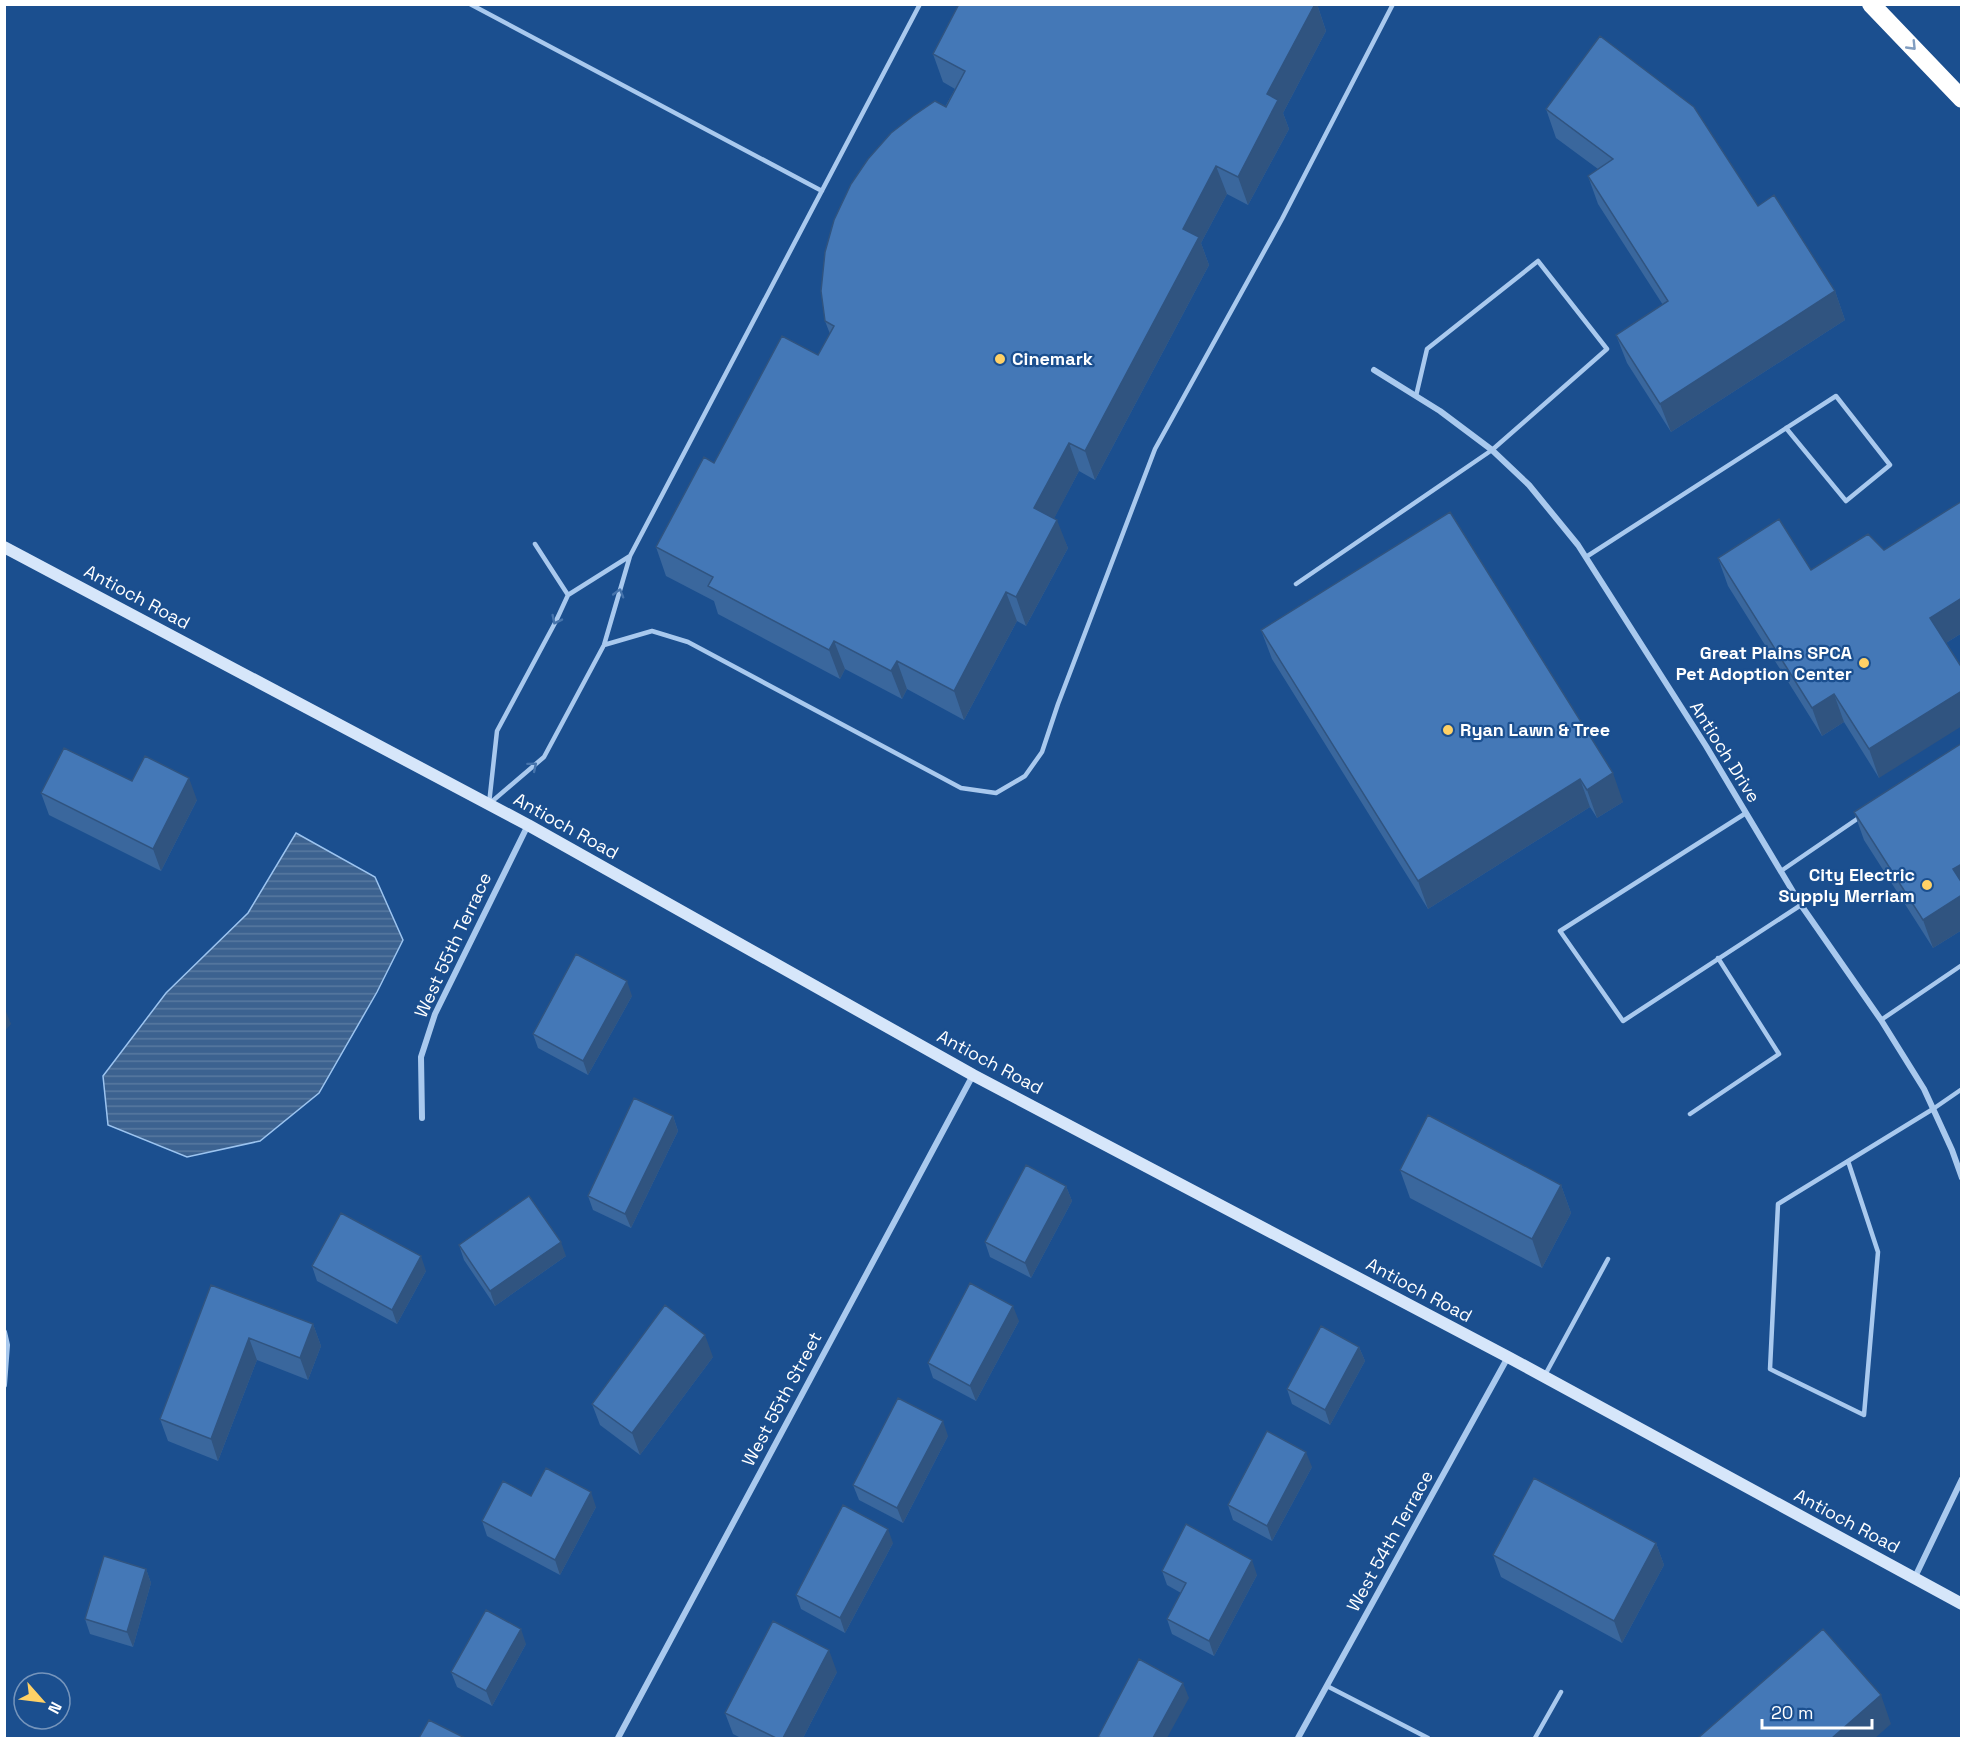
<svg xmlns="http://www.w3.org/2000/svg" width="1966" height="1743" font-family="'Space Grotesk',sans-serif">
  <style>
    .water { fill: url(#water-rules); stroke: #9cc4f0; stroke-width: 1.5 }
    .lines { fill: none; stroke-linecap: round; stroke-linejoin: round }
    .lane { stroke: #a9c9ee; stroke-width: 4.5 }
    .street { stroke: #a9c9ee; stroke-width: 6 }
    .secondary { stroke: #d6e6fa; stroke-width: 12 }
    .highway { stroke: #fff; stroke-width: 18 }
    .wall { fill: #3a679d }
    .shaded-wall { fill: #305480 }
    .building { fill: #4478b7; stroke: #305480; stroke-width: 1.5 }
    .oneway { stroke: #829ec1 }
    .oneway2 { stroke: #4674ac }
    .poi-dot { fill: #ffd166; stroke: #1b4f8f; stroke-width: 2 }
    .labels { text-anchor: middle; stroke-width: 4.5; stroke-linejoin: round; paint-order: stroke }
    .poi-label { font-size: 18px; font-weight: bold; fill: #fff; stroke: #1b4f8f; text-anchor: start }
    .street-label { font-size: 18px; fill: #fff; stroke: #1b4f8f }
  </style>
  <defs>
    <pattern id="water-rules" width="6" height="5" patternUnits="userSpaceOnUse" patternTransform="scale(1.5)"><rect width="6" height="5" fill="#3c6290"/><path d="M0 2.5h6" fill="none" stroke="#597aa1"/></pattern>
  </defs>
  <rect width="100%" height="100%" fill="#1b4f8f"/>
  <!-- water -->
  <path class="water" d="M 296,833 L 375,877 L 403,940 L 377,992 L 319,1093 L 260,1141 L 187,1157 L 108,1125 L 103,1076 L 166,993 L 248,913 Z"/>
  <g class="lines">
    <!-- lane -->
    <path class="lane" d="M 470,4 L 822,191
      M 535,544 L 568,595
      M 1586,557 L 1836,396 L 1890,465 L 1846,501 L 1786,428
      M 1296,584 L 1492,450 L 1607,349 L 1538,261 L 1427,349 L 1416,396
      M 604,645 L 652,631 L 688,642 L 961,788 L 996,793 L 1025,776 L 1042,752 L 1058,704 L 1155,449 L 1282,219 L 1393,4
      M 489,804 L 544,757 L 604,645 L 630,556 L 920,4
      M 489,804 L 497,731 L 556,621 L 568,595 L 630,556
      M 1746,813 L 1560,931 L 1623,1021 L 1801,905
      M 1781,871 L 1860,817
      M 1881,1020 L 1962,965
      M 1690,1114 L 1779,1054 L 1718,958
      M 1848,1161 L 1878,1252 L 1864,1415 L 1770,1369 L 1778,1204 L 1933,1109 L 1962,1089
      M 1545,1375 L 1608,1259
      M 1327,1686 L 1428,1738
      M 1535,1738 L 1561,1692"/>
    <!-- street -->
    <path class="street" d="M 1374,370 L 1440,411 L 1492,450 L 1529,485 L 1578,545 L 1706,746 L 1801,905 L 1881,1020 L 1924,1089 L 1952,1150 L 1962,1178
      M 422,1118 L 421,1057 L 435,1014 L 528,825
      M 4,1332 L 7,1345 L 4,1385
      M 1915,1577 L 1962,1479
      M 618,1738 L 973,1075
      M 1298,1738 L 1508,1357"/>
    <!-- secondary -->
    <path class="secondary" d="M 4,547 L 528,825 L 973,1075 L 1508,1357 L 1962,1604"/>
    <!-- highway -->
    <path class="highway" d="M 1871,4 L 1962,99"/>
  </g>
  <!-- wall -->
  <path class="wall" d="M 959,4 L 1317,4 L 1326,31 L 1283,113 L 1289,129 L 1248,205 L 1227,194 L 1201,243 L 1209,265 L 1095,480 L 1079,471 L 1054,518 L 1068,548 L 1026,626 L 1017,621 L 964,720 L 907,689 L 902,699 L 845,669 L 840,679 L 718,614 L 714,601 L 666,576 L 656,547 L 714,463 L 818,355 L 830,334 L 825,321 L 955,89 L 943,82 L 933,54 Z
    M 1546,109 L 1758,206 L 1835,291 L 1845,320 L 1671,432 L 1627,363 L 1616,335 L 1663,305 L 1598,204 L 1588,176 L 1598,169 L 1556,138 Z
    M 1962,501 L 1962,633 L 1946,643 L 1879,778 L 1844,722 L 1822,736 L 1728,586 L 1718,558 L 1811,570 L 1884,550 Z
    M 1450,512 L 1623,802 L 1597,818 L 1590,807 L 1428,909 L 1272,659 L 1261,630 Z
    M 1962,743 L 1962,930 L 1933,948 L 1864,840 L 1854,812 Z
    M 132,781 L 197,800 L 161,871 L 49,815 L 41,793 Z
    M 632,996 L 588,1075 L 538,1048 L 533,1034 Z
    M 673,1116 L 678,1131 L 631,1228 L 593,1210 L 588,1196 Z
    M 1400,1170 L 1561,1185 L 1571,1213 L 1542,1268 L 1410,1198 Z
    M 1066,1186 L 1072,1201 L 1031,1278 L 990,1257 L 985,1242 Z
    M 459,1245 L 566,1256 L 495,1306 L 464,1260 Z
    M 312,1266 L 426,1271 L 397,1324 L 317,1281 Z
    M 211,1285 L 313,1324 L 321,1346 L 308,1380 L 257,1360 L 218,1461 L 168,1441 L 160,1419 Z
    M 1019,1321 L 976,1401 L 933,1378 L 928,1363 Z
    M 1359,1347 L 1365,1361 L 1330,1425 L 1292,1404 L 1287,1389 Z
    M 713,1357 L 640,1455 L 600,1425 L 592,1404 Z
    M 948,1436 L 903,1523 L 859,1500 L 853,1485 Z
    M 1312,1467 L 1272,1541 L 1233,1520 L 1228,1505 Z
    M 531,1496 L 596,1507 L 560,1575 L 487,1536 L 482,1521 Z
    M 893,1543 L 845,1633 L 801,1609 L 796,1595 Z
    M 1656,1543 L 1664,1565 L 1622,1643 L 1501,1577 L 1493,1555 Z
    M 146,1569 L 151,1583 L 133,1647 L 90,1634 L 85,1619 Z
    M 1162,1571 L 1257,1575 L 1214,1656 L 1172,1634 L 1167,1619 L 1181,1593 L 1167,1585 Z
    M 526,1644 L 492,1706 L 457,1687 L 451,1672 Z
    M 837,1672 L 803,1738 L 741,1738 L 733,1734 L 725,1713 Z"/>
  <!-- shaded-wall -->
  <path class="shaded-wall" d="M 1315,4 L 1317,4 L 1326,31 L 1283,113 L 1289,129 L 1248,205 L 1238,177 L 1267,94 Z
    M 1216,166 L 1227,194 L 1201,243 L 1209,265 L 1095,480 L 1085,451 L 1183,229 Z
    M 1835,291 L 1845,320 L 1671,432 L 1660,404 Z
    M 1069,443 L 1079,471 L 1045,536 L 1034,508 Z
    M 1057,520 L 1068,548 L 1026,626 L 1016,597 Z
    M 1006,592 L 1017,621 L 964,720 L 954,691 Z
    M 1962,598 L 1962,633 L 1941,646 L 1930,618 Z
    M 834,641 L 845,669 L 840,679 L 829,650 Z
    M 897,661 L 907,689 L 902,699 L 891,671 Z
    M 1962,691 L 1962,726 L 1879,778 L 1869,749 Z
    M 1834,694 L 1844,722 L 1822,736 L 1812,708 Z
    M 1613,773 L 1623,802 L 1597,818 L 1587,790 Z
    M 189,778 L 197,800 L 161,871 L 153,849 Z
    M 1580,779 L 1590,807 L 1428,909 L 1418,881 Z
    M 1962,864 L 1962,893 L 1953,869 Z
    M 1962,895 L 1962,930 L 1933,948 L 1923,920 Z
    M 627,981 L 632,996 L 588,1075 L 583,1061 Z
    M 5,1009 L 11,1024 L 4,1032 L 4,1010 Z
    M 673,1116 L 678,1131 L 631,1228 L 625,1214 Z
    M 1561,1185 L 1571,1213 L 1542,1268 L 1532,1239 Z
    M 1066,1186 L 1072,1201 L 1031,1278 L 1025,1263 Z
    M 561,1242 L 566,1256 L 495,1306 L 490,1291 Z
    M 421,1256 L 426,1271 L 397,1324 L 392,1310 Z
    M 1013,1306 L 1019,1321 L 976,1401 L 970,1386 Z
    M 313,1324 L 321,1346 L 308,1380 L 300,1358 Z
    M 705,1335 L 713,1357 L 640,1455 L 632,1433 Z
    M 249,1338 L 257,1360 L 218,1461 L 211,1439 Z
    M 1359,1347 L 1365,1361 L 1330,1425 L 1325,1410 Z
    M 943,1421 L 948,1436 L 903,1523 L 897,1508 Z
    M 1306,1452 L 1312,1467 L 1272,1541 L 1267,1526 Z
    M 591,1492 L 596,1507 L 560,1575 L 555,1560 Z
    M 888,1529 L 893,1543 L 845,1633 L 840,1618 Z
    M 1656,1543 L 1664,1565 L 1622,1643 L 1614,1621 Z
    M 1252,1560 L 1257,1575 L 1214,1656 L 1209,1641 Z
    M 146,1569 L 151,1583 L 133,1647 L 127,1632 Z
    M 521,1629 L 526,1644 L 492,1706 L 486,1691 Z
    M 829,1650 L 837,1672 L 803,1738 L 783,1738 Z
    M 1183,1683 L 1189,1698 L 1167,1738 L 1153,1738 Z
    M 1881,1695 L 1891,1724 L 1875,1738 L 1832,1738 Z"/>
  <!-- building -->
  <path class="building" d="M 959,4 L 1315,4 L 1267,94 L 1278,100 L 1238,177 L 1216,166 L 1183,229 L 1199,237 L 1085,451 L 1069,443 L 1034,508 L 1057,520 L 1016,597 L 1006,592 L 954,691 L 897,661 L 891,671 L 834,641 L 829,650 L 708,586 L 713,577 L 656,547 L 704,457 L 714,463 L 782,336 L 818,355 L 834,326 L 825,321 L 821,291 L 825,252 L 834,220 L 851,184 L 868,159 L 891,133 L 913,116 L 935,101 L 946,107 L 965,71 L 933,54 Z
    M 1600,36 L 1694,107 L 1758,206 L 1774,195 L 1835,291 L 1660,404 L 1616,335 L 1668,301 L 1588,176 L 1613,159 L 1546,109 Z
    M 1962,501 L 1962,598 L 1930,618 L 1962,668 L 1962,691 L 1869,749 L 1834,694 L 1812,708 L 1718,558 L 1779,519 L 1811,570 L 1868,534 L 1884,550 Z
    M 1450,512 L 1613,773 L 1587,790 L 1580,779 L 1418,881 L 1261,630 Z
    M 1962,743 L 1962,864 L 1953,869 L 1962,883 L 1962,895 L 1923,920 L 1854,812 Z
    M 64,748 L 132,781 L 145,756 L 189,778 L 153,849 L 41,793 Z
    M 576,954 L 627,981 L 583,1061 L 533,1034 Z
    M 634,1098 L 673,1116 L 625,1214 L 588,1196 Z
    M 1428,1115 L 1561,1185 L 1532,1239 L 1400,1170 Z
    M 1026,1165 L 1066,1186 L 1025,1263 L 985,1242 Z
    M 529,1196 L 561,1242 L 490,1291 L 459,1245 Z
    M 341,1213 L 421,1256 L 392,1310 L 312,1266 Z
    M 970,1283 L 1013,1306 L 970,1386 L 928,1363 Z
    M 211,1285 L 313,1324 L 300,1358 L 249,1338 L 211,1439 L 160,1419 Z
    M 665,1305 L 705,1335 L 632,1433 L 592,1404 Z
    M 1321,1326 L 1359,1347 L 1325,1410 L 1287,1389 Z
    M 898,1398 L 943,1421 L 897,1508 L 853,1485 Z
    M 1267,1431 L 1306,1452 L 1267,1526 L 1228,1505 Z
    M 546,1468 L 591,1492 L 555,1560 L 482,1521 L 503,1481 L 531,1496 Z
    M 1534,1478 L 1656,1543 L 1614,1621 L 1493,1555 Z
    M 843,1505 L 888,1529 L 840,1618 L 796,1595 Z
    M 1186,1524 L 1252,1560 L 1209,1641 L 1167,1619 L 1186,1583 L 1162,1571 Z
    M 104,1556 L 146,1569 L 127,1632 L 85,1619 Z
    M 486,1610 L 521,1629 L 486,1691 L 451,1672 Z
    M 773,1621 L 829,1650 L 783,1738 L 776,1738 L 725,1713 Z
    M 1823,1629 L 1881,1695 L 1832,1738 L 1698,1738 Z
    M 1139,1659 L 1183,1683 L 1153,1738 L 1102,1738 L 1098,1737 Z
    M 429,1720 L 465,1738 L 419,1738 Z"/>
  <!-- one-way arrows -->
  <defs><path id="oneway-chevron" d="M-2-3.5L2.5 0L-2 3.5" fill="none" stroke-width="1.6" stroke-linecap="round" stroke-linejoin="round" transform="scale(1.5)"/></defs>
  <use class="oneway" href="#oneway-chevron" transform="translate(1912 46) rotate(46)"/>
  <g class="oneway2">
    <use href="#oneway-chevron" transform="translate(619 593) rotate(-74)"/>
    <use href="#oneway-chevron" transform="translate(556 620) rotate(116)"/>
    <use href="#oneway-chevron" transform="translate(533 766) rotate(-40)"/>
  </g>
  <!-- markers -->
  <g class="poi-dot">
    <circle cx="1000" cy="359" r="6"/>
    <circle cx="1864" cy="663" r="6"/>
    <circle cx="1448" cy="730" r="6"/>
    <circle cx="1927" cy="885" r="6"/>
  </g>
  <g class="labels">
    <!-- poi labels -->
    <g class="poi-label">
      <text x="1012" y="365">Cinemark</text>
      <text x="1852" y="659" text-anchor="end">Great Plains SPCA<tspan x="1852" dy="21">Pet Adoption Center</tspan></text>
      <text x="1460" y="736">Ryan Lawn &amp; Tree</text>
      <text x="1915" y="881" text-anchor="end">City Electric<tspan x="1915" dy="21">Supply Merriam</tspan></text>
    </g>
    <!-- street labels -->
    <g class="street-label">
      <text transform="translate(137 597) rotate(28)" y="6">Antioch Road</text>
      <text transform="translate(1725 752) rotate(58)" y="6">Antioch Drive</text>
      <text transform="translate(566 826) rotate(29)" y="6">Antioch Road</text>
      <text transform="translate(453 945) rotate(-65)" y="6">West 55th Terrace</text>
      <text transform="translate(990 1062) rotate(28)" y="6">Antioch Road</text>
      <text transform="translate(1419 1290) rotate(28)" y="6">Antioch Road</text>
      <text transform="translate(782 1399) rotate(-62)" y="6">West 55th Street</text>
      <text transform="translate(1847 1521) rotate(28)" y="6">Antioch Road</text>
      <text transform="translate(1390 1541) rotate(-61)" y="6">West 54th Terrace</text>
    </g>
  </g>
  <!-- border -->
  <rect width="1966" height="1743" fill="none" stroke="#ffffff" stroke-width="12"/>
  <!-- north arrow -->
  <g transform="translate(42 1701) rotate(118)"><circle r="28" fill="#1b4f8f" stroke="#7695bc" stroke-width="1.5"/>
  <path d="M0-4.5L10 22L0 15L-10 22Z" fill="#ffd166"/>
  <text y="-9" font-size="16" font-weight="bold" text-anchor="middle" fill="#ffffff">N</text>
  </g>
  <!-- scale -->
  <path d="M1762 1719v9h110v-9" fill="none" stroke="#ffffff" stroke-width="3"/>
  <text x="1771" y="1719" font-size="18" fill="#ffffff" stroke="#1b4f8f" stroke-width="4.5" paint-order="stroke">20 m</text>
</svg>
